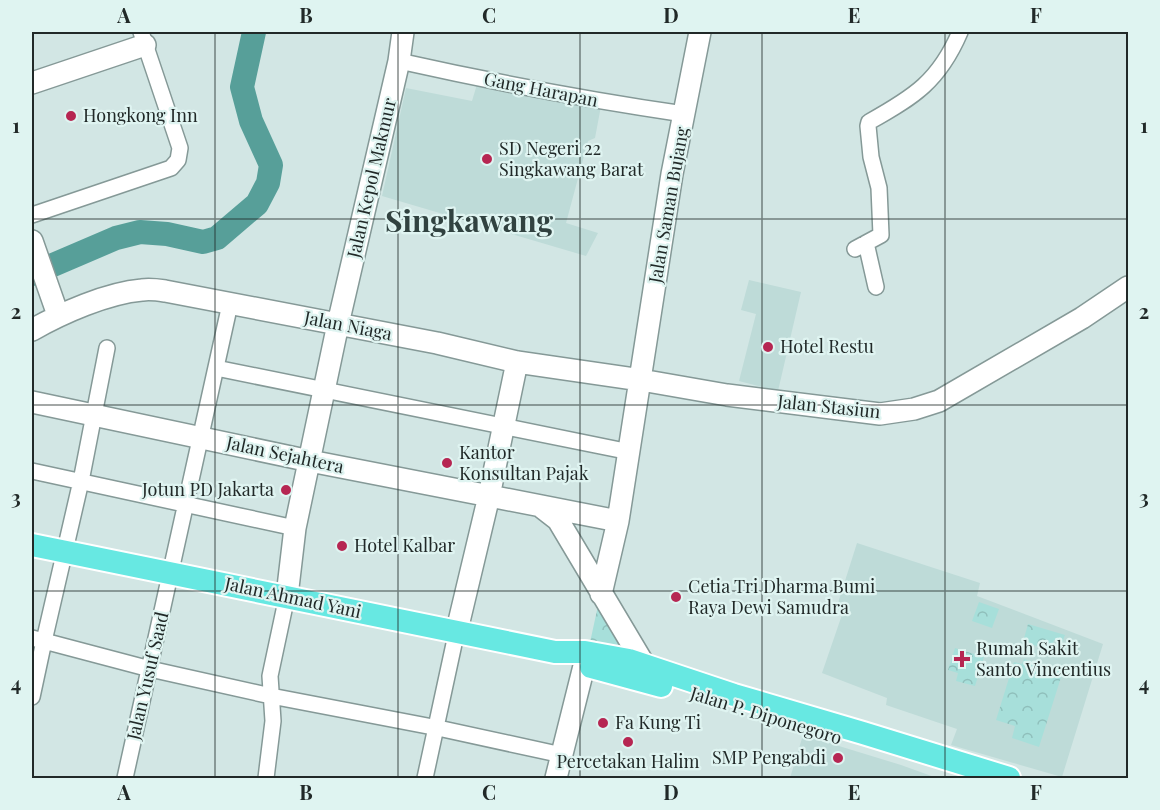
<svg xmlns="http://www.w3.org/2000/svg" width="1160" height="810" font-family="'Playfair Display',serif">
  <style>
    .built { fill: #bedbd8 }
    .park { fill: url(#park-crowns) }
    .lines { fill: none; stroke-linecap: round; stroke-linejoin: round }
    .river { stroke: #579f99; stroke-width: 24 }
    .street-casing { stroke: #859997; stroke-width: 18 }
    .secondary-casing { stroke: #859997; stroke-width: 24 }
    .primary-casing { stroke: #fff; stroke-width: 26 }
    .street { stroke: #fff; stroke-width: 15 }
    .secondary { stroke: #fff; stroke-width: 21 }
    .primary { stroke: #67e8e2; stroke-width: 22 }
    .grid { fill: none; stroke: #212928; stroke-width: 1.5; stroke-opacity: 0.55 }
    .poi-dot { fill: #b62652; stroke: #dff4f1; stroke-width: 2 }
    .labels { text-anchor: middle; stroke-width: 4.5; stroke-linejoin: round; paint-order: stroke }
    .street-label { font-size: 18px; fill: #212928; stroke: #dff4f1 }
    .poi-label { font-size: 18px; fill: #212928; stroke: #dff4f1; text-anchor: start }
    .town-label { font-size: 30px; font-weight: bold; fill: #314240; stroke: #dff4f1 }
    .neatline { fill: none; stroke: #212928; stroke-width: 2 }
    .grid-label { font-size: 20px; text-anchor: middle; font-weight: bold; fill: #212928 }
  </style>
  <defs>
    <pattern id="park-crowns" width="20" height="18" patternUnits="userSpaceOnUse" patternTransform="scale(1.5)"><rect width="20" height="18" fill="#a7dfda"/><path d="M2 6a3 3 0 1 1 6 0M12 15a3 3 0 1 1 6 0" fill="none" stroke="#8fbfbb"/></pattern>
  </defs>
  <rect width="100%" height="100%" fill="#d2e6e4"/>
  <!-- built -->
  <path class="built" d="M 478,81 L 601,106 L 595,138 L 588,141 L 566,223 L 598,233 L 586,256 L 382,196 L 406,88 L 472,101 Z
    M 749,280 L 801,292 L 778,391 L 739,381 L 756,314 L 741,310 Z
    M 857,543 L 980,583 L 977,596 L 1103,644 L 1062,777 L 951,745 L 957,729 L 886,705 L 887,698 L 822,673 L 845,606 L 838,603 Z
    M 803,735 L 901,765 L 937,778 L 790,778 Z"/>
  <!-- park -->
  <path class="park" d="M 599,601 L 623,648 L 589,647 Z
    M 979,602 L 999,609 L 992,628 L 972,621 Z
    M 1028,624 L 1065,635 L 1062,643 L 1054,640 L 1051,650 L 1023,642 Z
    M 955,648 L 984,657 L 975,686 L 956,681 L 958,673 L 948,670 Z
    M 1024,659 L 1063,671 L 1039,747 L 1012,738 L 1015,726 L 996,720 L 1014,662 L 1022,664 Z"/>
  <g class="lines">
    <!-- river -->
    <path class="river" d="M 32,274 L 116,238 L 140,232 L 167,234 L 203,242 L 217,238 L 257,204 L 268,183 L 271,165 L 251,121 L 242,87 L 254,32"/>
    <defs>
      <path id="street" d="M 399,61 C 493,82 588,100 684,114
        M 32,215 L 171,168 L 178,160 L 180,148 L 141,32
        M 866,243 L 876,287
        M 855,249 L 881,235 L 879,188 L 871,157 L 868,126 L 869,122 C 914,97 939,81 960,32
        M 216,368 L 630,452
        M 32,471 L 295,528
        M 32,638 L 44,641 L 81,481 L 107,348
        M 32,697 L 44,641 L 150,669 L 271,696 L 438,728 L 562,755
        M 125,778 L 230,304
        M 266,778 L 273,721 L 270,676 L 287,596
        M 425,778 L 457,630"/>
      <path id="secondary" d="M 32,83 L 145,45
        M 32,241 L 58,315
        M 32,330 C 62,313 107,293 142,290 C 149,289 158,290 165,291 L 437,343 L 517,362 L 641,380 L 727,395 L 880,414 L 914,409 L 939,401 L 1082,318 L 1128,287
        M 32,402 L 310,461 L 618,521
        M 540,506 L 558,520 L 645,666
        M 601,594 L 618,521 L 672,174 L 700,32
        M 287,596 L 295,528 L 338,324 L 399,61 L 403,32
        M 457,630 L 489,496 L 517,362
        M 556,778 L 584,666"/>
      <path id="primary" d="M 32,545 L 555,652 L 585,652 L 629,660 L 734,695 L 863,733 L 1009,778
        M 591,667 L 661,686"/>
    </defs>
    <!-- street casing -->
    <use href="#street" class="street-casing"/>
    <!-- secondary casing -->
    <use href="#secondary" class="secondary-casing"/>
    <!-- primary casing -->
    <use href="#primary" class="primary-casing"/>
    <!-- street -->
    <use href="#street" class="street"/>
    <!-- secondary -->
    <use href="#secondary" class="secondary"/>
    <!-- primary -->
    <use href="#primary" class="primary"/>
  </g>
  <!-- grid -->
  <path class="grid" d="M 215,32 L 215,778M 398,32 L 398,778M 580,32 L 580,778M 762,32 L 762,778M 945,32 L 945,778M 32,219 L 1128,219M 32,405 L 1128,405M 32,591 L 1128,591"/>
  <!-- markers -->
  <g class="poi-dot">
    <circle cx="71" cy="116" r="6"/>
    <circle cx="487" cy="159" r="6"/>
    <circle cx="768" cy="347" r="6"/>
    <circle cx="447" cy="463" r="6"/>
    <circle cx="286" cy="490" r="6"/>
    <circle cx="342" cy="546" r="6"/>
    <circle cx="676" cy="597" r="6"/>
    <path d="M959 650h6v6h6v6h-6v6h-6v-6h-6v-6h6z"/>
    <circle cx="603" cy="723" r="6"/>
    <circle cx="628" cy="742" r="6"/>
    <circle cx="838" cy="758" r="6"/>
  </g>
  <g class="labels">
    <!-- street labels -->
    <g class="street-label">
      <text transform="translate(541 90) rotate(11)" y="6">Gang Harapan</text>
      <text transform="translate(372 178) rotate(-77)" y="6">Jalan Kepol Makmur</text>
      <text transform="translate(669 205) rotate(-80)" y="6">Jalan Saman Bujang</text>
      <text transform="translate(348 326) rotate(11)" y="6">Jalan Niaga</text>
      <text transform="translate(829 407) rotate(6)" y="6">Jalan Stasiun</text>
      <text transform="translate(285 455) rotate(12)" y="6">Jalan Sejahtera</text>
      <text transform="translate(293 598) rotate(12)" y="6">Jalan Ahmad Yani</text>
      <text transform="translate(148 676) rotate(-77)" y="6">Jalan Yusuf Saad</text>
      <text transform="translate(766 716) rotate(17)" y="6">Jalan P. Diponegoro</text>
    </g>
    <!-- poi labels -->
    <g class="poi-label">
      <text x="83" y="122">Hongkong Inn</text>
      <text x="499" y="155">SD Negeri 22<tspan x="499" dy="21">Singkawang Barat</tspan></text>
      <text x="780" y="353">Hotel Restu</text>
      <text x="459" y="459">Kantor<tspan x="459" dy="21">Konsultan Pajak</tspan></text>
      <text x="274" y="496" text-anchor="end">Jotun PD Jakarta</text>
      <text x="354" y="552">Hotel Kalbar</text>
      <text x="688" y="593">Cetia Tri Dharma Bumi<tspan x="688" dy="21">Raya Dewi Samudra</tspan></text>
      <text x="976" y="655">Rumah Sakit<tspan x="976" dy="21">Santo Vincentius</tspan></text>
      <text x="615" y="729">Fa Kung Ti</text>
      <text x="826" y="764" text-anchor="end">SMP Pengabdi</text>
      <text x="628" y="768" text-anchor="middle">Percetakan Halim</text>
    </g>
    <!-- town labels -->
    <g class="town-label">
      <text x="469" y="232">Singkawang</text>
    </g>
  </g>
  <!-- border -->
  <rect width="1160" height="810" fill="none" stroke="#dff4f1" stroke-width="66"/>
  <rect x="33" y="33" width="1094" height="744" class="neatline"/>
  <g class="grid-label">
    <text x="124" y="23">A</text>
    <text x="306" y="23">B</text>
    <text x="489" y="23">C</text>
    <text x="671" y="23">D</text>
    <text x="854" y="23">E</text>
    <text x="1036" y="23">F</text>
    <text x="16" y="133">1</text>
    <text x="1144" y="133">1</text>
    <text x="16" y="319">2</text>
    <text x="1144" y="319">2</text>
    <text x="16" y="505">3</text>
    <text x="1144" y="505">3</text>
    <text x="16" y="691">4</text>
    <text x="1144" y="691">4</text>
    <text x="124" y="800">A</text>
    <text x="306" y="800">B</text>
    <text x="489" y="800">C</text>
    <text x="671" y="800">D</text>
    <text x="854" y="800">E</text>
    <text x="1036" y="800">F</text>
  </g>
</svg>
